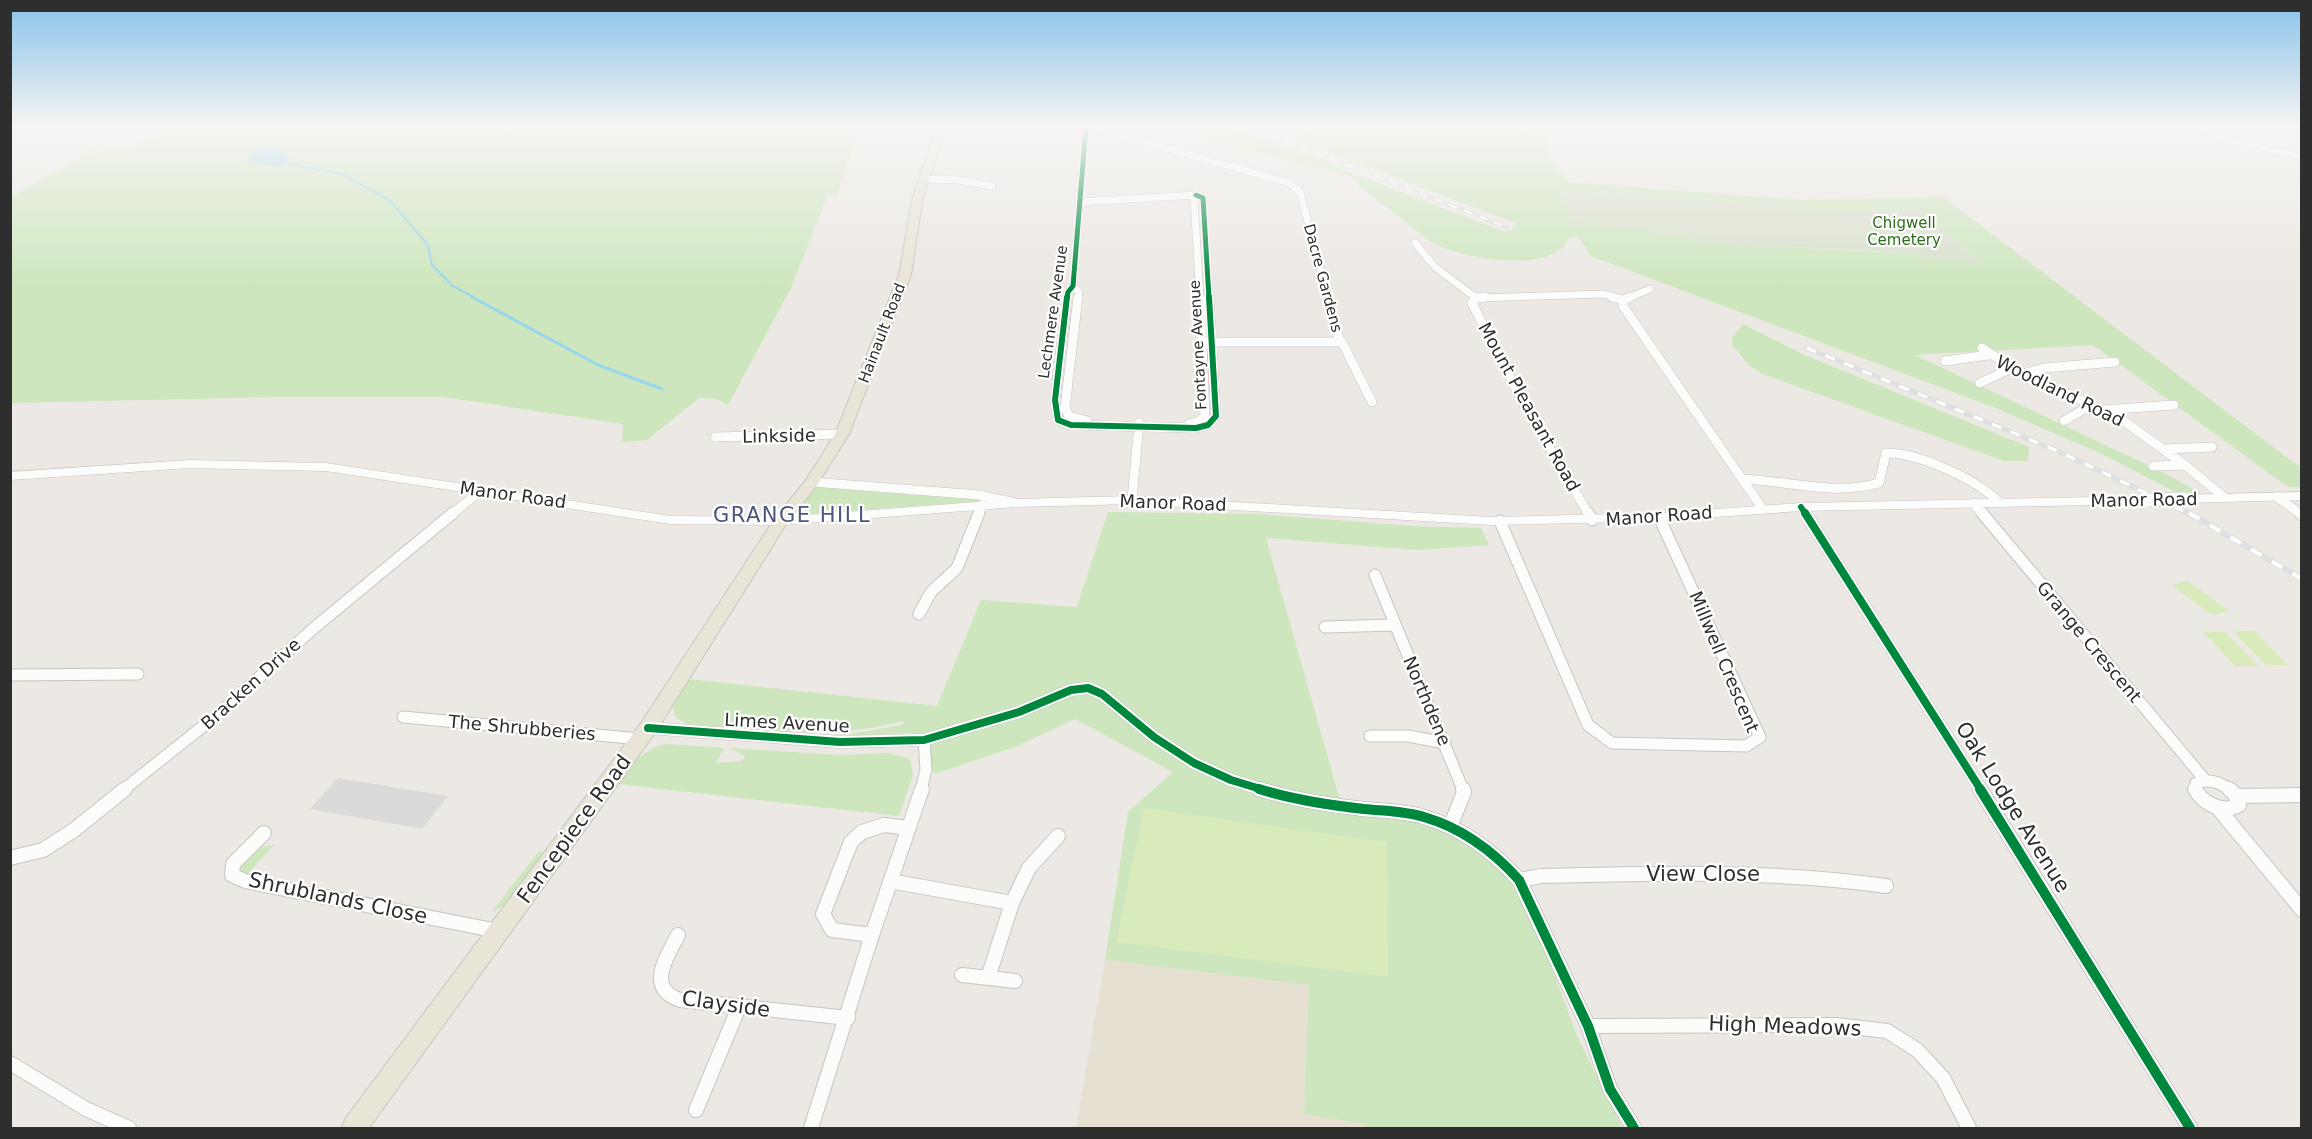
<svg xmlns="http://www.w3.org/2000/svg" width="2312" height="1139" font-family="'DejaVu Sans',sans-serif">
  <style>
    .industrial { fill: #dcd9db }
    .education { fill: #e6e0d3 }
    .green { fill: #cee6be; fill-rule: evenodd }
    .cemetery { fill: #d8e0cc }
    .pitch { fill: #d9eabb }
    .water { fill: #99d6ec }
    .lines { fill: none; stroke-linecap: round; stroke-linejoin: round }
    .stream-far1 { stroke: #99d6ec; stroke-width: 2 }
    .stream { stroke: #99d6ec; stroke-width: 3 }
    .street-far3-casing { stroke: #c5c4c5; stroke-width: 8 }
    .street-far2-casing { stroke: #c5c4c5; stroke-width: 10 }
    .street-far1-casing { stroke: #c5c4c5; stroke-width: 13 }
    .street-casing { stroke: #c5c4c5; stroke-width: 16 }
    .secondary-casing { stroke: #c5c4c5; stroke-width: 1 }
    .primary-casing { stroke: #c6c5c4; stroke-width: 2 }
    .street-far3 { stroke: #fcfcfb; stroke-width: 7 }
    .street-far2 { stroke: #fcfcfb; stroke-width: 9 }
    .street-far1 { stroke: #fcfcfb; stroke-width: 11 }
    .street { stroke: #fcfcfb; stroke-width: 14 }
    .secondary { fill: #fcfcfb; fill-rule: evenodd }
    .primary { fill: #e8e4d6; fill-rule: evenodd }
    .rail-far2-casing { stroke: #dfdfe1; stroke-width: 4 }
    .rail-far1-casing { stroke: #dfdfe1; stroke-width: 5 }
    .rail-casing { stroke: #dfdfe1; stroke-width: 6 }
    .rail-far2 { stroke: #fff; stroke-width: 2; stroke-dasharray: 8; stroke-linecap: butt }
    .rail-far1 { stroke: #fff; stroke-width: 3; stroke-dasharray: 10; stroke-linecap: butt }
    .rail { stroke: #fff; stroke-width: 4; stroke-dasharray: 12; stroke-linecap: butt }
    .secondary-bridge-casing { stroke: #c5c4c5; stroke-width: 14; stroke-linecap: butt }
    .secondary-bridge { stroke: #fcfcfb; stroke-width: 13 }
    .cycleway-far3-casing { stroke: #fff; stroke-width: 8 }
    .cycleway-far2-casing { stroke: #fff; stroke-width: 9 }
    .cycleway-far1-casing { stroke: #fff; stroke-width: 12 }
    .cycleway-casing { stroke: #fff; stroke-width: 14 }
    .cycleway-far3 { stroke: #00873e; stroke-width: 5 }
    .cycleway-far2 { stroke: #00873e; stroke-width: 6 }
    .cycleway-far1 { stroke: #00873e; stroke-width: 8 }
    .cycleway { stroke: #00873e; stroke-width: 10 }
    .labels { text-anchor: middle; stroke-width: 4.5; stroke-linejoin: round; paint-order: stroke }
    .far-park-label { font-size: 15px; fill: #2c6e1b; stroke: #fff }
    .far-street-label { font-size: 15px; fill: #2e2e2e; stroke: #fff }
    .street-label { font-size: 18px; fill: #2e2e2e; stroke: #fff }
    .quarter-label { font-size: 21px; letter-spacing: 1.5px; fill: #4d5680; stroke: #fff }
    .near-street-label { font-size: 21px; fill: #2e2e2e; stroke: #fff }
  </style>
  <rect width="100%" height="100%" fill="#ece8e4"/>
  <!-- industrial -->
  <path class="industrial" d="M 338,778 L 448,796 L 422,829 L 310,809 Z"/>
  <!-- education -->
  <path class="education" d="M 1105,960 L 1309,985 L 1304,1114 L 1366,1124 L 1366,1128 L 1076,1128 Z"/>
  <!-- green -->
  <path class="green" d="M 167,126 L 860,126 L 837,195 L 827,196 L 791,288 L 728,405 L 716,399 L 699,398 L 647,440 L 622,442 L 623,424 L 443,397 L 273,397 L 11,403 L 11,197 L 95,150 L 124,148 L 142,141 L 167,135 Z
    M 1172,126 L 1227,126 L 1330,163 L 1354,174 L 1505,232 L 1518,224 L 1260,126 L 1296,126 L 1304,129 L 1347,126 L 1545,126 L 1549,159 L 1568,182 L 1803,200 L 1943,197 L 2301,468 L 2301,487 L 2288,487 L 2093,345 L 1915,355 L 2158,470 L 2201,493 L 2175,492 L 2102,454 L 1998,409 L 1591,256 L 1578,237 L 1569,238 C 1566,242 1565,247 1561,249 C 1534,271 1456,258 1429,240 L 1360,187 L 1353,177 L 1196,137 L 1202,136 ZM 1561,190 L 1728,200 L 1855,211 L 1912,209 L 1985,264 L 1897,253 L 1712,243 L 1646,230 Z
    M 1743,324 L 1805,355 L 2029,447 L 2028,461 L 2004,461 L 1762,374 L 1749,365 L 1732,345 L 1732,338 Z
    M 815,485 L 996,500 L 808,514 L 802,506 L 806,497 Z
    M 1108,512 L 1258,514 L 1412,526 L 1481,528 L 1489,545 L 1417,550 L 1266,538 L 1341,804 L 1416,821 L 1443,830 L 1492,859 L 1523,890 L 1578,1038 L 1623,1128 L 1366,1128 L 1366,1124 L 1304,1114 L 1309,985 L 1105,960 L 1128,812 L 1173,772 L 1075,719 L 1017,746 L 935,774 L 910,733 L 849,736 L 850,734 L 897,726 L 904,724 L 902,721 C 832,741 758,729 686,724 L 675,717 L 673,707 L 689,679 L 937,706 L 981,600 L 1077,607 Z
    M 666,744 L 724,748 L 716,763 L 742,761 L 745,756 L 729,748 L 838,755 L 889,753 L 910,759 L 913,775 L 899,816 L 618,784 C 632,764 642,749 666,744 Z
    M 274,845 L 247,875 L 241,871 C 246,855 257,845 274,845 Z
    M 539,851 L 546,853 L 508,903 L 491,913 Z"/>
  <!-- cemetery -->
  <path class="cemetery" d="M 1561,190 L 1728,200 L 1855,211 L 1912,209 L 1986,265 L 1891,252 L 1712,243 L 1646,230 L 1571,222 Z"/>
  <!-- pitch -->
  <path class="pitch" d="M 2187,581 L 2229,611 L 2212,615 L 2171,585 Z
    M 2233,631 L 2255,631 L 2288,665 L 2266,665 Z
    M 2203,632 L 2225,632 L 2258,666 L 2235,666 Z
    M 1144,808 L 1387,842 L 1388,977 L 1116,942 Z"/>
  <!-- water -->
  <path class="water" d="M 264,148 L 274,148 L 288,155 L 289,161 L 279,167 L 247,161 L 254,151 Z"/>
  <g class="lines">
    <!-- stream-far1 -->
    <path class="stream-far1" d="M 286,163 L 344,175 L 389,200 L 428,245 L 432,265 L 453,286 L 475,298"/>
    <!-- stream -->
    <path class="stream" d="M 472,297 L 598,365 L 662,389"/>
    <defs>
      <path id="street-far3" d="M 1089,126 L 1289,183 L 1300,192 L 1328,298
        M 924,179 L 959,180 L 992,186
        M 1196,195 L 1203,198 L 1209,298
        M 1080,202 L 1196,195 L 1194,198 L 1200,298
        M 1415,243 L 1435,267 L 1476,298
        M 1073,286 L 1079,292 L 1078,298
        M 1067,298 L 1068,292 L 1073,286 L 1086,126
        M 1476,298 L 1604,294 L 1617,298
        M 1628,298 L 1650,289"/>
      <path id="street-far2" d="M 1067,297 L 1055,400 L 1058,420 L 1071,425 L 1196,428 L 1208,425 L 1216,416 L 1209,297
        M 1078,297 L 1065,408 L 1069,416 L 1087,421
        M 1328,297 L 1340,342
        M 1474,297 L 1476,298
        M 1485,297 L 1476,298 L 1472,303 L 1522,401 L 1589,515
        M 1612,297 L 1623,300
        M 1631,297 L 1623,300 L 1623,306 L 1762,508
        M 1207,342 L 1342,342 L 1372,402
        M 1982,348 L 2012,368 L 2121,419 L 2185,465 L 2225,498
        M 1945,361 L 1989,355
        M 2027,373 L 2044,368 L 2115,362
        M 1980,383 L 2012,368
        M 2102,410 L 2174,405
        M 2064,421 L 2091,405
        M 1189,424 L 1200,421 L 1205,415 L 1200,297
        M 715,437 L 842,434
        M 2164,449 L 2212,447
        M 2153,466 L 2185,465
        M 1743,479 C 1789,481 1834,496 1879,483 L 1886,453 C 1920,453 1976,479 2000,503
        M 812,482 L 979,495 L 1016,503
        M 2277,497 L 2302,515
        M 1132,500 L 1139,423
        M 1973,503 L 1983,515
        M 1801,507 L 1806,515
        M 451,515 L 480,491
        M 978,515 L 982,505"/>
      <path id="street-far1" d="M 1588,513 L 1592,520
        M 1805,513 L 1981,790
        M 1982,513 L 2205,780
        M 2300,513 L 2302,515
        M 1500,521 L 1588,725 L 1612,743 L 1746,746 L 1760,737 L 1659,517
        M 1375,575 L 1463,790
        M 919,614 L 931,592 L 957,568 L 979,513
        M 1325,627 L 1394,625
        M 10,675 L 138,674
        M 403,717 L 640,739
        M 648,728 L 840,742 L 924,740 L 1019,712 L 1071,690 L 1088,688 L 1102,694 L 1154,737 L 1194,763 L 1231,780 L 1264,790
        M 1370,736 L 1408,736 L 1445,743
        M 123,790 L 216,716 L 314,628 L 453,513
        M 921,790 L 926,770 L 924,740
        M 2195,790 L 2196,783 C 2208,778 2221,783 2231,790"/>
      <path id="street" d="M 1259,789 C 1294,800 1328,805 1364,809 C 1383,811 1405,811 1424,817 C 1462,828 1493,851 1519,880 L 1588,1026 L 1610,1089 L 1634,1128
        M 1980,789 L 2190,1128
        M 2195,789 C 2203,804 2223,814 2239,805 L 2235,794 L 2229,789
        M 2236,796 L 2302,795
        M 2217,807 L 2302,910
        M 1450,827 L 1464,792 L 1463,789
        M 264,833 L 233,864 L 232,875 L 245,881 L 498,931
        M 10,858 L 43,850 L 74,830 L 125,789
        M 1519,880 L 1541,876 C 1657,873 1771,870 1886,886
        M 890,881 L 1012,903
        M 678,935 C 667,957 645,988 680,1000 L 848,1018
        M 872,935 L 832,930 L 823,914 L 851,842 L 862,832 L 884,825 L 909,828
        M 962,975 L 1015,981
        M 988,978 L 1012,903 L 1029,868 L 1058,836
        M 1588,1026 L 1836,1025 L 1887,1031 L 1917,1050 L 1943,1078 L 1969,1128
        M 10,1063 L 86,1109 L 129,1128
        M 696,1110 L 739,1007
        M 811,1128 L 872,935 L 922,789"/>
      <path id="secondary" d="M 15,126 L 25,126 L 10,139 L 10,131 Z
        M 2188,126 L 2201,126 L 2236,139 L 2302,154 L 2302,160 L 2230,143 Z
        M 190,460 L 326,463 L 670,516 L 781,517 L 1016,499 L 1132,496 L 1491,517 L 1659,513 L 1801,503 L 2147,496 L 2154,500 L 2147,504 L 1801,511 L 1659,521 L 1491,525 L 1132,504 L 1016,507 L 781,525 L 670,524 L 326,471 L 190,468 L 10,480 L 10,472 Z
        M 2302,492 L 2302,500 L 2182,503 L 2175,499 L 2182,495 Z"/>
      <path id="primary" d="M 937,126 L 947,126 L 923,196 L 911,275 L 849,434 L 817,485 L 787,523 L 655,733 L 369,1128 L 342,1128 L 345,1119 L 641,723 L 773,521 L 806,480 L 835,434 L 899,275 L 913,196 Z"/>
    </defs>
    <!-- street-far3 casing -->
    <use href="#street-far3" class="street-far3-casing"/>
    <!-- street-far2 casing -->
    <use href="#street-far2" class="street-far2-casing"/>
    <!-- street-far1 casing -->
    <use href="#street-far1" class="street-far1-casing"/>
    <!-- street casing -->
    <use href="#street" class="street-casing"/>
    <!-- secondary casing -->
    <use href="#secondary" class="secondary-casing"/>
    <!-- primary casing -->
    <use href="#primary" class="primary-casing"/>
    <!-- street-far3 -->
    <use href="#street-far3" class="street-far3"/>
    <!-- street-far2 -->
    <use href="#street-far2" class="street-far2"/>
    <!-- street-far1 -->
    <use href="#street-far1" class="street-far1"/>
    <!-- street -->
    <use href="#street" class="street"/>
    <!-- secondary -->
    <use href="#secondary" class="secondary"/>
    <!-- primary -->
    <use href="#primary" class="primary"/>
    <defs>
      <path id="rail-far2" d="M 1240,126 L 1356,168 L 1511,229"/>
      <path id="rail-far1" d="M 1807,348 L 2060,452 L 2192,515"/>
      <path id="rail" d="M 2189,513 L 2302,579"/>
    </defs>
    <!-- rail-far2 casing -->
    <use href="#rail-far2" class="rail-far2-casing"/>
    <!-- rail-far1 casing -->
    <use href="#rail-far1" class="rail-far1-casing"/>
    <!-- rail casing -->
    <use href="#rail" class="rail-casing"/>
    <!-- rail-far2 -->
    <use href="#rail-far2" class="rail-far2"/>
    <!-- rail-far1 -->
    <use href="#rail-far1" class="rail-far1"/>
    <!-- rail -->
    <use href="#rail" class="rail"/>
    <defs>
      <path id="secondary-bridge" d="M 2147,500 L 2182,499"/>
    </defs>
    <!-- secondary-bridge casing -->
    <use href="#secondary-bridge" class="secondary-bridge-casing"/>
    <!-- secondary-bridge -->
    <use href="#secondary-bridge" class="secondary-bridge"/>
    <defs>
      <path id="cycleway-far3" d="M 1196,195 L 1203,198 L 1209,298
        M 1067,298 L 1068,292 L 1073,286 L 1086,126"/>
      <path id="cycleway-far2" d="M 1067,297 L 1055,400 L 1058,420 L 1071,425 L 1196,428 L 1208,425 L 1216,416 L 1209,297
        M 1801,507 L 1806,515"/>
      <path id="cycleway-far1" d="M 1805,513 L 1981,790
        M 648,728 L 840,742 L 924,740 L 1019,712 L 1071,690 L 1088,688 L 1102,694 L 1154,737 L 1194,763 L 1231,780 L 1264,790"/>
      <path id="cycleway" d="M 1259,789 C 1294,800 1328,805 1364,809 C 1383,811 1405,811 1424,817 C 1462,828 1493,851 1519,880 L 1588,1026 L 1610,1089 L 1634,1128
        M 1980,789 L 2190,1128"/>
    </defs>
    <!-- cycleway-far3 casing -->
    <use href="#cycleway-far3" class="cycleway-far3-casing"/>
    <!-- cycleway-far2 casing -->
    <use href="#cycleway-far2" class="cycleway-far2-casing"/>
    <!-- cycleway-far1 casing -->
    <use href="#cycleway-far1" class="cycleway-far1-casing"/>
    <!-- cycleway casing -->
    <use href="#cycleway" class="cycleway-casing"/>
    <!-- cycleway-far3 -->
    <use href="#cycleway-far3" class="cycleway-far3"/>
    <!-- cycleway-far2 -->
    <use href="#cycleway-far2" class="cycleway-far2"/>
    <!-- cycleway-far1 -->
    <use href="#cycleway-far1" class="cycleway-far1"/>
    <!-- cycleway -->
    <use href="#cycleway" class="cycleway"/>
  </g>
  <!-- sky -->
  <linearGradient id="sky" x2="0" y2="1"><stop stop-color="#88c2ea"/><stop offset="0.44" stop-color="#f6f5f3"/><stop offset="1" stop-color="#f6f5f3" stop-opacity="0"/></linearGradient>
  <rect width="2312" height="286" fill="url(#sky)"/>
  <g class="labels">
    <!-- far-park labels -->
    <g class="far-park-label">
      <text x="1904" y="228">Chigwell<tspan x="1904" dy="17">Cemetery</tspan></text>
    </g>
    <!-- far-street labels -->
    <g class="far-street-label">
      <text transform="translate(1323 278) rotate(75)" y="5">Dacre Gardens</text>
      <text transform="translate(1053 312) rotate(-82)" y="5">Lechmere Avenue</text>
      <text transform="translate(882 333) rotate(-69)" y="5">Hainault Road</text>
      <text transform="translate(1198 345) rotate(-93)" y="5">Fontayne Avenue</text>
    </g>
    <!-- street labels -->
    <g class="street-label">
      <text transform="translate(2060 391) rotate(26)" y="6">Woodland Road</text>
      <text transform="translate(1529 407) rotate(61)" y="6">Mount Pleasant Road</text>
      <text transform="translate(779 436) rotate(-1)" y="6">Linkside</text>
      <text transform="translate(513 495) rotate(8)" y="6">Manor Road</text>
      <text transform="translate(2144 500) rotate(-1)" y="6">Manor Road</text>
      <text transform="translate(1173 503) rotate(2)" y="6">Manor Road</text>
      <text transform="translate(1659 516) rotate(-4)" y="6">Manor Road</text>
      <text transform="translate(2089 642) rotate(50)" y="6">Grange Crescent</text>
      <text transform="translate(1724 662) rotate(67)" y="6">Millwell Crescent</text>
      <text transform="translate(251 684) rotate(-42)" y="6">Bracken Drive</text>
      <text transform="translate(1427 701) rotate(67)" y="6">Northdene</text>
      <text transform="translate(787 723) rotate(3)" y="6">Limes Avenue</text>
      <text transform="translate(522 728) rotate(5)" y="6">The Shrubberies</text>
    </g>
    <!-- quarter labels -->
    <g class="quarter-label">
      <text x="792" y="522">GRANGE HILL</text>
    </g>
    <!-- near-street labels -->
    <g class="near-street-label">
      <text transform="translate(2013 807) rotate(58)" y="7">Oak Lodge Avenue</text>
      <text transform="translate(574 829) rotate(-54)" y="7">Fencepiece Road</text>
      <text x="1703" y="881">View Close</text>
      <text transform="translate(338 898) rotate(12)" y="7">Shrublands Close</text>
      <text transform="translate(726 1004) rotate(8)" y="7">Clayside</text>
      <text transform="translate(1785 1026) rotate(2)" y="7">High Meadows</text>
    </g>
  </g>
  <!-- border -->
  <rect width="2312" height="1139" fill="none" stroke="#2e2e2e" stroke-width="24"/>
</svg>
